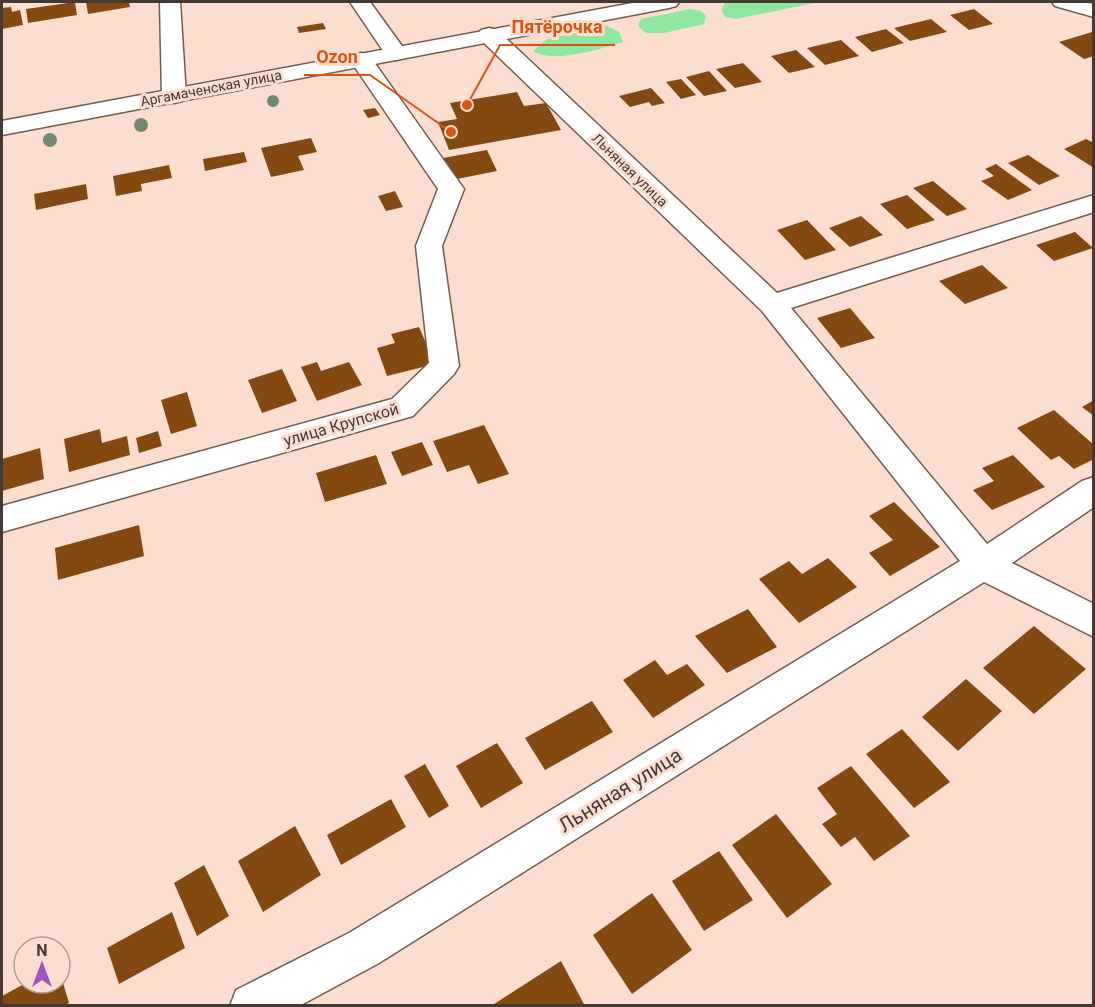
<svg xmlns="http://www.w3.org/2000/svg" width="1095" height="1007" font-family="Roboto,sans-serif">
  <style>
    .green { fill: #8ee6a0 }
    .building { fill: #844910 }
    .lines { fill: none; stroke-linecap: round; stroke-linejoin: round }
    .minor-casing { stroke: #745b4e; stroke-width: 3 }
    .major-casing { stroke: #745b4e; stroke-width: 3 }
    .minor { fill: #fff; fill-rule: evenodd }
    .major { fill: #fff; fill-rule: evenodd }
    .tree { fill: #718a6c }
    .labels { text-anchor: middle; stroke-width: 6; stroke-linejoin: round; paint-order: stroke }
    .far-street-label { font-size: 14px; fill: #453933; stroke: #fcded0 }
    .street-label { font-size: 16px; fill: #453933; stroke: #fcded0 }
    .near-street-label { font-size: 20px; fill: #453933; stroke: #fcded0 }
    .leader { fill: none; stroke: #d85610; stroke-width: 2 }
    .callout-dot { fill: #d85610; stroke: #fcded0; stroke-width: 2 }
    .callout-label { font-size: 18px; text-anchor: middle; font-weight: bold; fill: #d85610; stroke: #fcded0; stroke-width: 6; stroke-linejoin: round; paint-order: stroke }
  </style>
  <rect width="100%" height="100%" fill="#fcded0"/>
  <!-- green -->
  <path class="green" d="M 725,2 L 819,2 L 736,19 L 725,17 L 721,10 Z
    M 690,9 L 701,11 L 706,16 L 704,24 L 664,33 L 646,33 L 638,26 L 641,19 Z
    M 607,26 L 619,32 L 623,42 C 600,49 553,64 533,51 L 547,39 Z"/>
  <!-- building -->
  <path class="building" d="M 75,2 L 77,15 L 28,23 L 26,9 Z
    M 86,2 L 129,2 L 130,7 L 88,14 Z
    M 11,7 L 12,12 L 20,10 L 23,25 L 2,29 L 2,8 Z
    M 974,9 L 993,24 L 969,30 L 950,15 Z
    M 931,19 L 947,32 L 910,41 L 894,28 Z
    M 323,23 L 326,29 L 299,33 L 297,27 Z
    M 886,29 L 904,43 L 872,52 L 855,37 Z
    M 1092,32 L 1094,56 L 1084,59 L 1059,42 Z
    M 841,40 L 859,56 L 825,65 L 807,48 Z
    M 796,50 L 815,67 L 789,73 L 771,56 Z
    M 743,63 L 762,82 L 735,88 L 716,69 Z
    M 709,71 L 727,91 L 704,96 L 686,77 Z
    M 681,79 L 696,95 L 681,99 L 666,82 Z
    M 651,88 L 665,103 L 652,106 L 649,102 L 630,107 L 619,96 Z
    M 517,92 L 524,106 L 546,103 L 561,130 L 449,150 L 438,122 L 457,119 L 450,103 Z
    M 375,108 L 380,115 L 368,118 L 363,110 Z
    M 311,138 L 317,152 L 298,156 L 304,170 L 271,177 L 261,148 Z
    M 1086,139 L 1094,143 L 1094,168 L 1064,149 Z
    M 487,150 L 497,171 L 452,180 L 443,158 Z
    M 244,152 L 247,162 L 205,171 L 203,159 Z
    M 1028,155 L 1060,176 L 1039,185 L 1008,163 Z
    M 996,164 L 1032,190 L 1008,200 L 981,181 L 994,176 L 985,169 Z
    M 169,165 L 172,178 L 141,184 L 142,191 L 116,196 L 113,176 Z
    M 933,181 L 967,209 L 947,216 L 913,188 Z
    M 86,184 L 88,199 L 36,210 L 34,194 Z
    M 395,191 L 403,207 L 386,211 L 378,196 Z
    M 907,195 L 935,220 L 907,229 L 880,204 Z
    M 861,216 L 883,235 L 850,247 L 829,228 Z
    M 807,220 L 836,250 L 805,260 L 777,230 Z
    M 1075,232 L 1093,248 L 1054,261 L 1036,245 Z
    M 982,265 L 1008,288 L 965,304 L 939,281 Z
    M 850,308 L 875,338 L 841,348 L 817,318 Z
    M 419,327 L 435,364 L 387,376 L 377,348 L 395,343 L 391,334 Z
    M 317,362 L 321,371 L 349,362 L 362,385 L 317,401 L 301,367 Z
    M 282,369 L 297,401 L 262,413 L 248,380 Z
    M 187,392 L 197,426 L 171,434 L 161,400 Z
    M 1094,400 L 1094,416 L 1082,407 Z
    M 1054,410 L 1094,445 L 1094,459 L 1074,469 L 1059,456 L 1051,460 L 1017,428 Z
    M 484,425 L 509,474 L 478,484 L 469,465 L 447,472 L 433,441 Z
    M 100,429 L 102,443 L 127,436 L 130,455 L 69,472 L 64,439 Z
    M 158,431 L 162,446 L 139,453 L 136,438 Z
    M 422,442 L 433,465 L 402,476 L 391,452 Z
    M 40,448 L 44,479 L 2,491 L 2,459 Z
    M 376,455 L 387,484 L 325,502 L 316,473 Z
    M 1013,455 L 1045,487 L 992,510 L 973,490 L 994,481 L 982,468 Z
    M 894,502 L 940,547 L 890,576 L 869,553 L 893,540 L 869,516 Z
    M 139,525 L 144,556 L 58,580 L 55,548 Z
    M 828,558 L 857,587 L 799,623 L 759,579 L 789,561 L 802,574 Z
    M 748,609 L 777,647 L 727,673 L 695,636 Z
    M 1034,626 L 1086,669 L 1034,714 L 983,668 Z
    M 655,660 L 667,675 L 687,664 L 705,685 L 653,718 L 623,680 Z
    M 966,679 L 1002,711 L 958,751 L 922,717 Z
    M 592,701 L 613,732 L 545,770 L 525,738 Z
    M 902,729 L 950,782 L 914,808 L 866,754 Z
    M 497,743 L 523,783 L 481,808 L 456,766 Z
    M 425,764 L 449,806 L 429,818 L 404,776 Z
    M 851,766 L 910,836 L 874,861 L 855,837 L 841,847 L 822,824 L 837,814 L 817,788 Z
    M 391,799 L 406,827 L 341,865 L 327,835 Z
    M 776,814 L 832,884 L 787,918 L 732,845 Z
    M 295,826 L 321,875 L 263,912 L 238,861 Z
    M 719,851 L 753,900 L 704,931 L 672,881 Z
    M 204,865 L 229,916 L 197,936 L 174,883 Z
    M 652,893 L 692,950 L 632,994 L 593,935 Z
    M 172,912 L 185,948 L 119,984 L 107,948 Z
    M 561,961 L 585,1006 L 491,1006 Z
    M 61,976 L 69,1003 L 64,1006 L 2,1006 L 2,996 L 26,983 L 60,983 Z"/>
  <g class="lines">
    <defs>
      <path id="minor" d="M 160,2 L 180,2 L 186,96 L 182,101 L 174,103 L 166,101 L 162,96 Z
        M 350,2 L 370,2 L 407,53 L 404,58 L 396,60 L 388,58 Z
        M 1052,2 L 1083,2 L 1094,4 L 1094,17 L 1055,6 Z
        M 489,28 L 497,30 L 777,293 L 1094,195 L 1094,212 L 791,308 L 987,544 L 1082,481 L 1094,477 L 1094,507 L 1012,563 L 1094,604 L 1094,637 L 984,582 L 379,963 L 299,1006 L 230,1006 L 236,990 L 349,933 L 960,561 L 762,311 L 481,40 L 478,35 L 481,30 Z
        M 361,53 L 369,55 L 464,189 L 442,246 L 459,366 L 454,374 L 413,416 L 2,532 L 2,506 L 392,399 L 429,363 L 416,246 L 438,189 L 350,60 L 353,55 Z"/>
      <path id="major" d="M 638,2 L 679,2 L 676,6 L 669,8 L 2,135 L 2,121 Z"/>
    </defs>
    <!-- minor casing -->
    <use href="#minor" class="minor-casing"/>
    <!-- major casing -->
    <use href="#major" class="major-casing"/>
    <!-- minor -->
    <use href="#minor" class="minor"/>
    <!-- major -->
    <use href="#major" class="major"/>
  </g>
  <!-- trees -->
  <g class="tree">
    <circle cx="273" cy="101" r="6"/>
    <circle cx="141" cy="125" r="7"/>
    <circle cx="50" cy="140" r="7"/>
  </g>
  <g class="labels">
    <!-- far-street labels -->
    <g class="far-street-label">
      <text transform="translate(211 88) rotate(-11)" y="5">Аргамаченская улица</text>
      <text transform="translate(630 170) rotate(44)" y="5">Льняная улица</text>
    </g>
    <!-- street labels -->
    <g class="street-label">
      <text transform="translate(341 424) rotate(-16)" y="6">улица Крупской</text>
    </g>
    <!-- near-street labels -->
    <g class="near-street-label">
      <text transform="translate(620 790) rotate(-32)" y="7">Льняная улица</text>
    </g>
  </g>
  <!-- callouts -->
  <path class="leader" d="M467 105L500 45H615M451 132L370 75H304"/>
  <g class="callout-dot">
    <circle cx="467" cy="105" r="6"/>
    <circle cx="451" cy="132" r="6"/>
  </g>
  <g class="callout-label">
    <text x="557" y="33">Пятёрочка</text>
    <text x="337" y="63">Ozon</text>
  </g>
  <!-- border -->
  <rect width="1095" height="1007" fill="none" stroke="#453933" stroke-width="6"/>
  <!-- north arrow -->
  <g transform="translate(42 965)"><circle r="28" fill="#fcded0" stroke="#b39c91" stroke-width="1.5"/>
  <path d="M0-4.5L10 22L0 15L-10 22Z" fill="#a051c2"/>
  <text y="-9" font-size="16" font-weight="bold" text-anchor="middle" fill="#453933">N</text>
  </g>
</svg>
